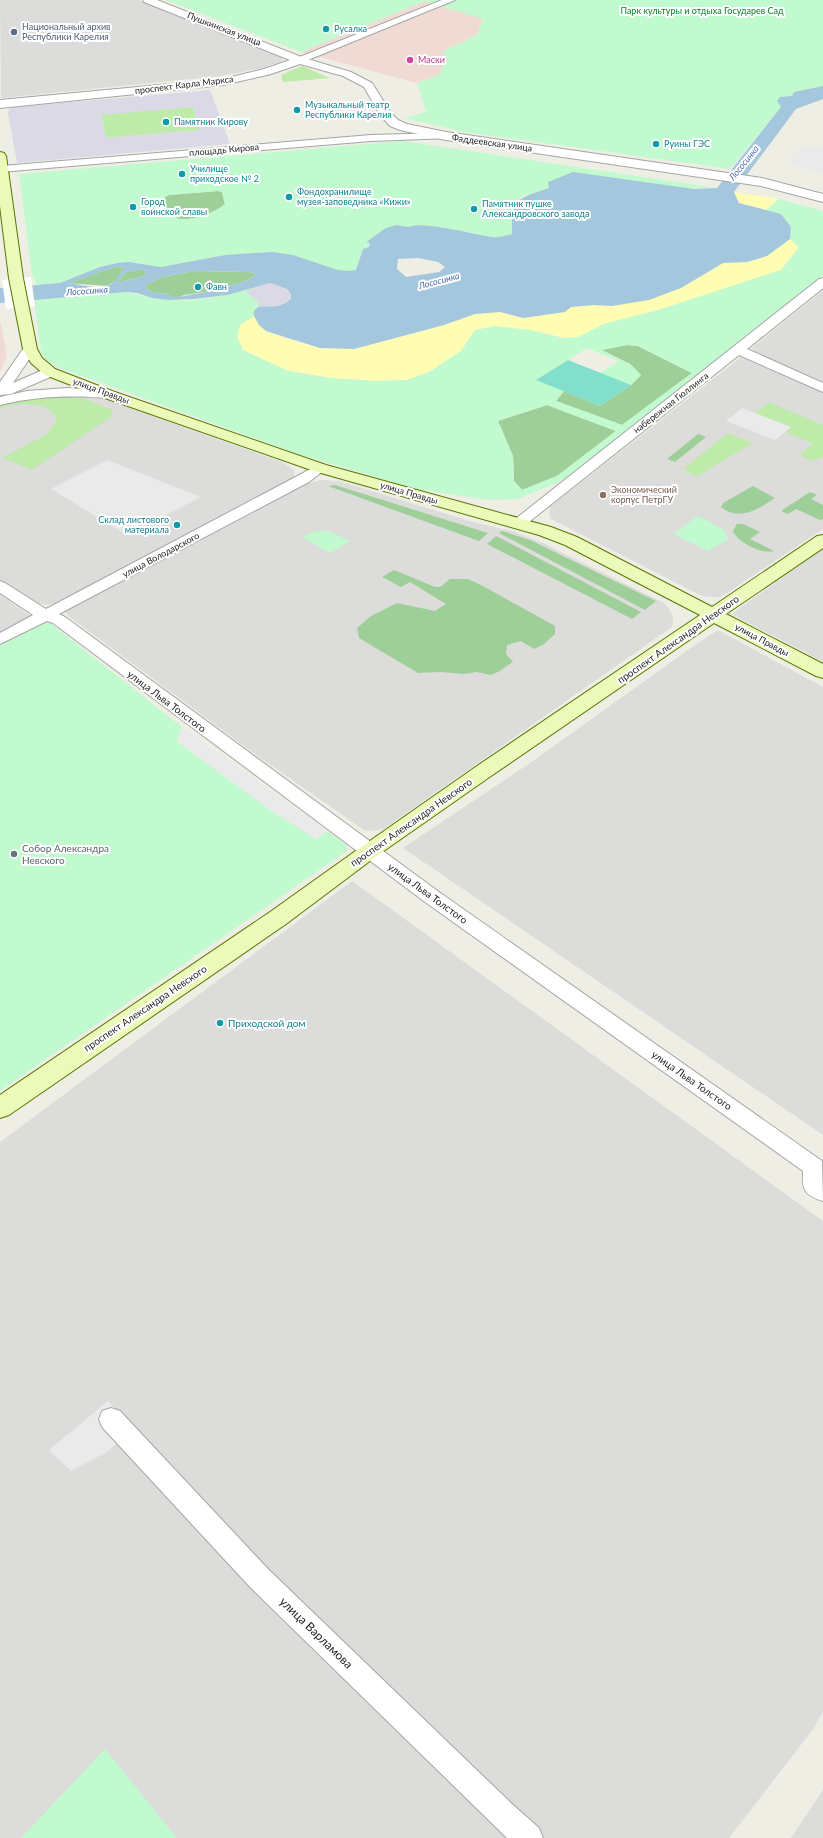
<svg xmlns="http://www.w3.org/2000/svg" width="823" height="1838" font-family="Lato,sans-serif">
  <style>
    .residential { fill: #dcdcdb }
    .commercial { fill: #f0dad4 }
    .grass { fill: #beeaaa }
    .forest { fill: #9fcf99 }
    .sand { fill: #fffdb3 }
    .park { fill: #c1facf; fill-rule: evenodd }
    .pitch { fill: #82dfcb }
    .parking { fill: #eaeaea }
    .plaza { fill: #dbd9e5; fill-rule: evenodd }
    .water { fill: #a5c7dd; fill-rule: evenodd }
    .pier { fill: #fff }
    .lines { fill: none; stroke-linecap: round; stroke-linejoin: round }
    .minor-casing { stroke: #a5a5a5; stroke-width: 2 }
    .tertiary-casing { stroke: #a5a5a5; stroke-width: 2 }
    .secondary-casing { stroke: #567704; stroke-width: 2 }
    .minor { fill: #fff; fill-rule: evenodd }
    .tertiary { fill: #fff; fill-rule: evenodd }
    .secondary { fill: #ebfab8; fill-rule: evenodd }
    .culture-dot { fill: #0f9aa8; stroke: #fff; stroke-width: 1.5 }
    .service-dot { fill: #5c6f8a; stroke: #fff; stroke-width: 1.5 }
    .hotel-dot { fill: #d1479c; stroke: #fff; stroke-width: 1.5 }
    .education-dot { fill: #8d6e63; stroke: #fff; stroke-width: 1.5 }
    .worship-dot { fill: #6b7280; stroke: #fff; stroke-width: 1.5 }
    .labels { text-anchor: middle; stroke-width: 4; stroke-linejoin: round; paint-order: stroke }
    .far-park-label { font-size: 9px; fill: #0b7e28; stroke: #fff }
    .far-service-label { font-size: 9px; fill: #4e5e75; stroke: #fff; text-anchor: start }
    .far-street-label { font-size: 9px; fill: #1e1e1e; stroke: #fff }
    .far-culture-label { font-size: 9px; fill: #0d838f; stroke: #fff; text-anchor: start }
    .far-hotel-label { font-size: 9px; fill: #b23c85; stroke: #fff; text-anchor: start }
    .far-water-label { font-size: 9px; font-style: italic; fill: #4a6baf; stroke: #fff }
    .far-education-label { font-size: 9px; fill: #785e54; stroke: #fff; text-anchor: start }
    .street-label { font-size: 10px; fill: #1e1e1e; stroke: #fff }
    .worship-label { font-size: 10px; fill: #5b616d; stroke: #fff; text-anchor: start }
    .culture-label { font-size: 10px; fill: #0d838f; stroke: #fff; text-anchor: start }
    .near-street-label { font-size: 12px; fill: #1e1e1e; stroke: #fff }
  </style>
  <rect width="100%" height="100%" fill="#efeee4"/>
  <!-- residential -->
  <path class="residential" d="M 0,0 L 139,0 L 249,42 L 283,58 L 282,61 L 263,68 L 221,76 L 1,98 Z
    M 823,290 L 823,384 L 757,354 L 752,348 Z
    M 740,358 L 747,359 L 823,392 L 823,529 L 727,593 L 720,597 L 709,597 L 702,596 L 551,519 L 549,514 L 550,507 Z
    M 92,396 L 102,398 L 282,462 L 294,470 L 294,478 L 59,603 L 45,605 L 34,602 L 0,580 L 0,403 L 25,397 Z
    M 321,480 L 339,481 L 473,522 L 515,532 L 545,544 L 664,603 L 670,610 L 673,617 L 672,627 L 385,828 L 373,831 L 364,830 L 252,752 L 67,615 L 66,611 L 71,607 L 302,485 Z
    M 823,549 L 823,662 L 731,614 Z
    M 0,595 L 32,617 L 0,633 Z
    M 718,630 L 823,687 L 823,1135 L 403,848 L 530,763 L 692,647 Z
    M 352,881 L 823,1221 L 823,1711 L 814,1728 L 729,1838 L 0,1838 L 0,1142 Z
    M 823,1790 L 823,1838 L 791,1838 Z"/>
  <!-- commercial -->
  <path class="commercial" d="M 425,1 L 483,18 L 477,35 L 444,51 L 446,60 L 439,75 L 417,83 L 301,52 Z
    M 0,320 L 7,356 L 0,372 Z"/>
  <!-- grass -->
  <path class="grass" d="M 302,66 L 330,78 L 283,82 L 281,75 Z
    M 193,107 L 200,130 L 106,138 L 101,114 Z
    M 64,396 L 85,399 L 112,410 L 112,416 L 32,470 L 2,458 L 47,434 L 57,420 C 50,399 16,403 0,408 L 0,405 L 27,398 Z
    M 769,402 L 823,425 L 823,457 L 812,461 L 801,456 L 802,452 L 813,444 L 785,432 L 791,427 L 755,413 Z
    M 728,433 L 753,443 L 696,477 L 683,469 Z"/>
  <!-- forest -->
  <path class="forest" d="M 218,191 L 222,192 L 225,204 C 217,212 191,221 180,219 C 175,218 170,213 165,211 L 163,201 L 165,197 L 169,195 Z
    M 118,266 L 124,267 L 117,280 L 107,286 L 68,283 Z
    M 136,270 L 144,270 L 146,272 L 144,276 L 117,283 L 126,272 Z
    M 194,271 L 249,272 L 254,273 L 256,275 L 244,282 L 210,291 L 184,295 L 179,297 L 172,297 L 167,294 L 155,293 L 147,290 L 146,285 L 162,277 Z
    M 627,345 L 638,346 L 692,373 L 622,425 L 556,401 L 564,391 L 600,406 L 631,385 L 641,375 L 630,364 L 601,350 Z
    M 547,405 L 616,431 L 557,476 L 522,490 L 514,481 L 513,456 L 498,421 Z
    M 698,434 L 706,437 L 675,462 L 667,459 Z
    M 335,485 L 488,533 L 479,541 L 328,486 Z
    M 753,486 L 775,498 C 758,509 740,522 721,507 L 723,503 Z
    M 810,492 L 817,495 L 811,499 L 823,505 L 823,519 L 820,520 L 796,509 L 788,514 L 781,511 Z
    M 737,524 L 743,524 L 760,532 L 750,539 L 774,551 C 763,555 737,542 733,531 Z
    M 502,531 L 530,540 L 656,601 L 645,610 L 499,533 Z
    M 496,536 L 641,612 L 632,619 L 487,544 Z
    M 394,570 L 435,587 L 440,587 L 450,579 L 468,579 L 483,586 L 555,626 L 555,634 L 544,644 L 534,649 L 521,641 L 507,645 L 506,654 L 513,662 L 498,672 L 490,675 L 477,672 L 464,674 L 441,672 L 418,673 L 359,638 L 357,628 L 371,616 L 397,603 L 435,611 L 446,604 L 410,582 L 401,587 L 382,577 Z"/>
  <!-- sand -->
  <path class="sand" d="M 734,192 L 779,199 L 766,210 L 739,203 Z
    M 790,239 L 799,247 L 781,270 L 658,310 L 604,324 L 578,337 L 564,338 L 530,330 L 495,326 L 475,330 L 461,351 L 429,372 L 407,380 L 375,381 L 331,378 L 288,371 L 243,350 L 237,336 L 240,325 L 254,316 L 259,325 L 266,331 L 288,339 L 320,348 L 354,349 L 444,325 L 475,314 L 500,312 L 523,318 L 565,312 L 571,307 L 594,305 L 612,306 L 681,288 L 723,263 L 747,262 L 767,256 Z"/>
  <!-- park -->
  <path class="park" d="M 166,0 L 823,0 L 823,86 L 794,92 L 730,169 L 464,132 L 404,118 L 426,112 L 417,83 L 439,75 L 446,60 L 444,51 L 477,35 L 483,19 L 425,1 L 301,52 Z
    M 403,141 L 717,188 L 549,188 L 521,197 L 511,212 L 512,234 C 506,235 499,238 493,237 C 477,235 420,220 409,227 L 396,225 L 386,228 L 366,242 L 370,243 L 369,247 L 363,249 L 356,270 L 349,272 L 338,270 L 293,255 L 273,252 L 225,255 L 161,267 L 129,262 L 100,267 L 60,283 L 36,285 L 32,275 L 19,174 ZM 218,191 L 222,192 L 225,204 C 217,212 191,221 180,219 C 175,218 169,213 165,211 L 163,201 L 165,197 L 169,195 Z
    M 779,199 L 823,211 L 823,275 L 563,480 L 518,499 L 488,500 L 417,489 L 304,456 L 59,368 L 46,360 L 41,352 L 34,300 L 126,292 C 135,293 144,297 153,298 C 187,304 227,297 260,285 L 264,306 L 254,311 L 254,316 L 240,325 L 237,336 L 243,350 L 288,371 L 331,378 L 375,381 L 407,380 L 429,372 L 461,351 L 475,330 L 495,326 L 530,330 L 564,338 L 578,337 L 604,324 L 658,310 L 781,270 L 799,247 L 790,239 L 791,227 L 781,214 L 766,210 ZM 627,345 L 638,346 L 692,373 L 622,425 L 556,401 L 564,391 L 536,380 L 587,348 L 619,361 L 600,373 L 631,385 L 641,375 L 630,364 L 602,350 ZM 547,405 L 616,431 L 557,476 L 522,490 L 514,481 L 513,456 L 498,421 Z
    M 698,516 L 723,529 L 729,539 L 708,551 L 673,534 Z
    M 316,531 L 328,531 L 350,541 L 330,553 L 302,537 Z
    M 43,622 L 50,623 L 182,727 L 177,741 C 222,775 268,808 316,839 L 327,831 L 347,846 L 347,851 L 0,1091 L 0,646 Z
    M 105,1749 L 177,1838 L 21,1838 Z"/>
  <!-- pitch -->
  <path class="pitch" d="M 568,360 L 631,385 L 600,406 L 536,380 Z"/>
  <!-- parking -->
  <path class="parking" d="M 806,146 L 823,147 L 823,174 L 797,166 L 787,160 Z
    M 742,408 L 755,413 L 791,427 L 775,440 L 726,421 Z
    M 107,460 L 201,497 L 127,535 L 51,489 Z
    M 182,727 L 327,831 L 316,839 L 267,808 L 177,741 Z
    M 108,1401 L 133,1429 L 107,1452 L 71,1471 L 49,1450 Z"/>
  <!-- plaza -->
  <path class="plaza" d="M 210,90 L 230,144 L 17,163 L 8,113 L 9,109 L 15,107 ZM 193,107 L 200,130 L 106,138 L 101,115 Z
    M 270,283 L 287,289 L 291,294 L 291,299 L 284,305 L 273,308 L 258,307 L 259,303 L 245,291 Z"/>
  <!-- water -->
  <path class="water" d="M 823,86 L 823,99 L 796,109 L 734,192 L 739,203 L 781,214 L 791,227 L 790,239 L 767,256 L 747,262 L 723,263 L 681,288 L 649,300 L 612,306 L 594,305 L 571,307 L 565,312 L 523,318 L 500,312 L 475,314 L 444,325 L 354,349 L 320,348 L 266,331 L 259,325 L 254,316 L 254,311 L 258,307 C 272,305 278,310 291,299 L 291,294 L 287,289 L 270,283 L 227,295 L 194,299 L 169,300 L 152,298 L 137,293 L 126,292 L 0,303 L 0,288 L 60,283 L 100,267 L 117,263 L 129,262 L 161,267 L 225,255 L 253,253 L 273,252 L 293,255 L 338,270 L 349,271 L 356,270 L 363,249 L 369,247 L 370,243 L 366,242 L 386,228 L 396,225 L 409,227 C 420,220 477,235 493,237 C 499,238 506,235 512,234 C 511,198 517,199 549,188 L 548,182 L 573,172 L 694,189 L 717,188 L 781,107 L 777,101 L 780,97 L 792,96 L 794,92 ZM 418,258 L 438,262 L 445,267 L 439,272 L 406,277 L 397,269 L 398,259 ZM 118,266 L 124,267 C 121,272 119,277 115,281 C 105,292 83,285 69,283 ZM 136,270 L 144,270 L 146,272 L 144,276 L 117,283 L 126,272 ZM 194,271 L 249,272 L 254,273 L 256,275 L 244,282 L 210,291 L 179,297 L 172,297 L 167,294 L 155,293 L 147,290 L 146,285 L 162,277 Z"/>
  <!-- pier -->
  <path class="pier" d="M 31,277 L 35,306 L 6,309 L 2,280 Z"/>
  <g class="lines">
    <defs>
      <path id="minor" d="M 442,0 L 455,0 L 303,62 L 297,62 L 295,60 L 297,58 Z
        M 446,133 L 451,136 L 450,138 L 371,141 L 0,172 L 0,166 L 2,166 L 371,135 Z
        M 823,278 L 823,288 L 747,349 L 823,383 L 823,392 L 739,355 L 524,526 L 519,527 L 514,526 L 512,523 L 514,520 L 819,279 Z
        M 30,345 L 35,346 L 36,349 L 13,383 L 45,369 L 55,369 L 57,372 L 55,375 L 11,394 L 0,395 L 0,382 L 25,346 Z
        M 67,388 L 107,390 L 112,391 L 114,394 L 112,397 L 107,398 C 71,395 36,396 0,405 L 0,397 L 27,391 Z
        M 320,464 L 325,465 L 327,468 L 309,482 L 59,614 L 65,617 L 439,892 L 822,1161 L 823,1201 C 804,1195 802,1190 803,1171 L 425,902 L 53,623 L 47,621 L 0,644 L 0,633 L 33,615 L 0,593 L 0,581 L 5,583 L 46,609 Z
        M 111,1408 L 120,1411 L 268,1569 L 512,1804 L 539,1828 L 543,1838 L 507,1838 L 250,1587 L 102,1427 L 99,1419 L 102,1411 Z"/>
      <path id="tertiary" d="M 143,0 L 157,0 L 304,58 L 351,72 L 372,83 L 391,113 L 398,120 L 407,124 L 446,132 L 762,178 L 823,194 L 823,202 L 761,186 L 446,140 L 400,130 L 390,126 L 380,115 L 364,87 L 343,76 L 300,64 L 271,74 L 223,85 L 0,108 L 0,100 L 223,79 L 264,69 L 290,60 L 144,2 Z"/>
      <path id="secondary" d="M 0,152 L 4,153 L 6,156 L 23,278 L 37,349 L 42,358 L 55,369 L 112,391 L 326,465 L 551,527 L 577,537 L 712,607 L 817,536 L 823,535 L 823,548 L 726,614 L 823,664 L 823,678 L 816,676 L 714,623 L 491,776 L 378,855 L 286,924 L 9,1115 L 0,1118 L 0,1095 L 270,912 L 364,845 L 477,766 L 700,615 L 565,545 L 539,535 L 314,471 L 102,397 L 45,375 L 31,363 L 23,349 L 9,278 L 0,206 Z"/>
    </defs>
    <!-- minor casing -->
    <use href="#minor" class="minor-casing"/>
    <!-- tertiary casing -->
    <use href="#tertiary" class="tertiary-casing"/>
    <!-- secondary casing -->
    <use href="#secondary" class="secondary-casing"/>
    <!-- minor -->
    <use href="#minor" class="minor"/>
    <!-- tertiary -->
    <use href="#tertiary" class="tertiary"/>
    <!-- secondary -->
    <use href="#secondary" class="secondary"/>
  </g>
  <!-- markers -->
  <g class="culture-dot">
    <circle cx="326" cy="29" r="4"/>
    <circle cx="297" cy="110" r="4"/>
    <circle cx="166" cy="122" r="4"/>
    <circle cx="656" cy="144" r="4"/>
    <circle cx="182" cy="174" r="4"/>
    <circle cx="289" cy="197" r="4"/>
    <circle cx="133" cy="207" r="4"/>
    <circle cx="474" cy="209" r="4"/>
    <circle cx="198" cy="287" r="4"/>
    <circle cx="177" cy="525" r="4"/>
    <circle cx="220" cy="1023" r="4"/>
  </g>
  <circle class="service-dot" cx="14" cy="32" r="4"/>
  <circle class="hotel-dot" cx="410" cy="60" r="4"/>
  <circle class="education-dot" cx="603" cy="495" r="4"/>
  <circle class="worship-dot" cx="14" cy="854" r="4"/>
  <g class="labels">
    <!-- far-park labels -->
    <g class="far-park-label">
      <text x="702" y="14">Парк культуры и отдыха Государев Сад</text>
    </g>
    <!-- far-service labels -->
    <g class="far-service-label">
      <text x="22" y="30">Национальный архив<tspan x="22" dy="10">Республики Карелия</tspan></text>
    </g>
    <!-- far-street labels -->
    <g class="far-street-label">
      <text transform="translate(224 29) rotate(21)" y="3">Пушкинская улица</text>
      <text transform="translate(184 85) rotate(-7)" y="3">проспект Карла Маркса</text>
      <text transform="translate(492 143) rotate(8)" y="3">Фаддеевская улица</text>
      <text transform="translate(224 150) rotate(-5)" y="3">площадь Кирова</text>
      <text transform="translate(101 391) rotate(20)" y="3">улица Правды</text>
      <text transform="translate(671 403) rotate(-38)" y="3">набережная Гюллинга</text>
      <text transform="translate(409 493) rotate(16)" y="3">улица Правды</text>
      <text transform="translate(161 555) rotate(-28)" y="3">улица Володарского</text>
      <text transform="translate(762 640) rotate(28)" y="3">улица Правды</text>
    </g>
    <!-- far-culture labels -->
    <g class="far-culture-label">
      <text x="334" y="32">Русалка</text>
      <text x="305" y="108">Музыкальный театр<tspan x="305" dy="10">Республики Карелия</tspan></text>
      <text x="174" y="125">Памятник Кирову</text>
      <text x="664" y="147">Руины ГЭС</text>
      <text x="190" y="172">Училище<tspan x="190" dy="10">приходское № 2</tspan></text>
      <text x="297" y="195">Фондохранилище<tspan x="297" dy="10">музея-заповедника «Кижи»</tspan></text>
      <text x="141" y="205">Город<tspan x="141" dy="10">воинской славы</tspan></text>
      <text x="482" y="207">Памятник пушке<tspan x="482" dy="10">Александровского завода</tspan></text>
      <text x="206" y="290">Фавн</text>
      <text x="169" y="523" text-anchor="end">Склад листового<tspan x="169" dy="10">материала</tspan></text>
    </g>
    <!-- far-hotel labels -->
    <g class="far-hotel-label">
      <text x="418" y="63">Маски</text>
    </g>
    <!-- far-water labels -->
    <g class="far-water-label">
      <text transform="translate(744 163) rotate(-51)" y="3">Лососинка</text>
      <text transform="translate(439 281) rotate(-15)" y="3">Лососинка</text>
      <text transform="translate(87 291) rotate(-4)" y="3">Лососинка</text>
    </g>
    <!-- far-education labels -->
    <g class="far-education-label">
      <text x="611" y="493">Экономический<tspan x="611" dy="10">корпус ПетрГУ</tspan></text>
    </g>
    <!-- street labels -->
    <g class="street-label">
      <text transform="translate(678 639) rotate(-35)" y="4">проспект Александра Невского</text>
      <text transform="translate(167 701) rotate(37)" y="4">улица Льва Толстого</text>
      <text transform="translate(411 822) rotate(-35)" y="4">проспект Александра Невского</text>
      <text transform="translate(428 893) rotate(36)" y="4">улица Льва Толстого</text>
      <text transform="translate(145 1008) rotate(-34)" y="4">проспект Александра Невского</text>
      <text transform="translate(692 1080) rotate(35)" y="4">улица Льва Толстого</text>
    </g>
    <!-- worship labels -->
    <g class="worship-label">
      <text x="22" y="852">Собор Александра<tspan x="22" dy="12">Невского</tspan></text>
    </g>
    <!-- culture labels -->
    <g class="culture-label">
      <text x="228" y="1027">Приходской дом</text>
    </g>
    <!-- near-street labels -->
    <g class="near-street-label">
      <text transform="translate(316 1633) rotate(44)" y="4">улица Варламова</text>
    </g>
  </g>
</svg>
